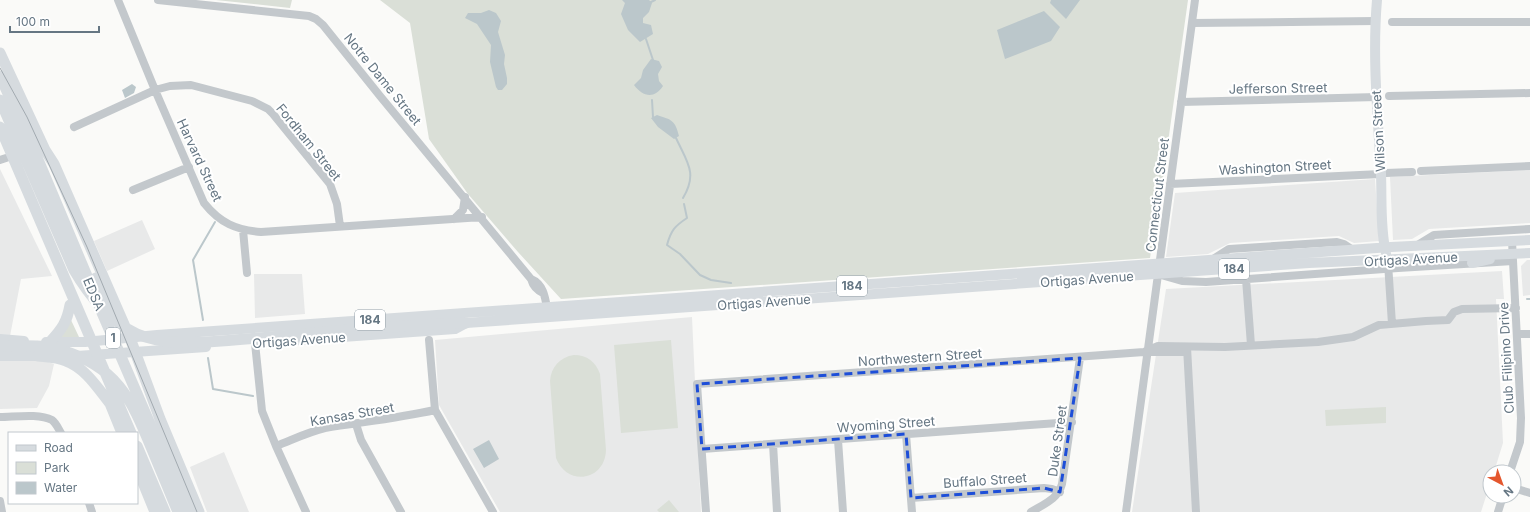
<svg xmlns="http://www.w3.org/2000/svg" width="1530" height="512" font-family="Inter,sans-serif">
  <style>
    .built { fill: #e8e9e9 }
    .green { fill: #dadfd7 }
    .water { fill: #bbc7cb }
    .lines { fill: none; stroke-linecap: round; stroke-linejoin: round }
    .stream { stroke: #bbc7cb; stroke-width: 2 }
    .minor { stroke: #c3c8cc; stroke-width: 8 }
    .major { stroke: #d6dbdf; stroke-width: 10 }
    .highway { stroke: #d6dbdf; stroke-width: 11 }
    .tram { stroke: #a2aab0; stroke-width: 1 }
    .marked { fill: none; stroke: #1d4ed8; stroke-width: 3; stroke-dasharray: 8 5; stroke-linejoin: round }
    .labels { text-anchor: middle; stroke-width: 4; stroke-linejoin: round; paint-order: stroke }
    .shield { fill: #fff; stroke: #939fa8; stroke-width: 1 }
    .shield-label { font-size: 12px; font-weight: bold; fill: #657683 }
    .street-label { font-size: 13px; fill: #657683; stroke: #fff }
  </style>
  <rect width="100%" height="100%" fill="#fafaf8"/>
  <!-- built -->
  <path class="built" d="M 0,169 L 52,276 L 21,279 L 10,336 L 0,336 Z
    M 1530,170 L 1530,223 L 1429,229 L 1412,239 L 1393,240 L 1390,177 Z
    M 1375,179 L 1379,241 L 1354,243 L 1339,236 L 1230,243 L 1208,254 L 1166,257 L 1175,193 Z
    M 142,220 L 155,249 L 107,271 L 94,241 Z
    M 1527,260 L 1530,260 L 1530,295 L 1523,296 L 1521,266 Z
    M 1502,271 L 1504,299 L 1496,299 L 1503,443 L 1494,472 L 1490,472 L 1490,484 L 1481,512 L 1132,512 L 1166,289 Z
    M 254,274 L 302,274 L 305,314 L 255,318 Z
    M 692,317 L 701,512 L 500,512 L 439,405 L 435,340 Z
    M 0,361 L 45,361 L 54,364 L 49,386 L 37,408 L 0,409 Z
    M 224,452 L 249,512 L 207,512 L 190,467 Z"/>
  <!-- green -->
  <path class="green" d="M 216,0 L 292,0 L 290,8 Z
    M 380,0 L 1188,0 L 1163,178 L 1150,258 L 561,299 L 518,252 L 468,194 L 429,139 L 410,23 Z
    M 71,320 L 79,337 L 60,338 Z
    M 671,340 L 678,428 L 621,433 L 614,345 Z
    M 574,355 C 587,355 596,362 600,374 L 606,450 C 605,481 567,487 556,458 L 550,381 C 551,367 560,357 574,355 Z
    M 1386,407 L 1386,423 L 1326,426 L 1325,410 Z
    M 669,500 L 679,512 L 659,512 L 657,510 Z"/>
  <!-- water -->
  <path class="water" d="M 622,0 L 649,0 L 652,3 L 649,12 L 643,18 L 643,23 L 651,25 L 653,34 L 640,42 L 628,30 L 621,14 L 625,3 Z
    M 1051,0 L 1080,0 L 1066,19 L 1050,3 Z
    M 489,10 L 496,13 L 501,21 L 498,32 L 505,55 L 504,64 L 507,78 L 507,84 L 502,90 L 498,90 L 496,87 L 490,62 L 491,45 L 477,24 L 465,18 L 468,13 L 481,13 Z
    M 1044,11 L 1060,27 L 1051,41 L 1005,59 L 997,30 Z
    M 651,59 L 659,61 L 662,67 L 658,74 L 659,81 L 663,86 C 654,100 642,96 634,85 L 641,78 L 643,70 Z
    M 132,84 L 136,87 L 134,93 L 125,98 L 122,90 Z
    M 657,115 C 672,120 675,120 679,136 L 674,139 L 658,127 L 651,118 Z
    M 489,440 L 499,459 L 484,468 L 473,449 Z"/>
  <g class="lines">
    <!-- stream -->
    <path class="stream" d="M 651,2 L 655,0
      M 646,39 L 653,60
      M 652,100 L 653,117
      M 676,138 C 687,162 698,173 683,198
      M 684,204 L 687,218 C 675,226 671,230 667,245 L 680,254 L 700,275 L 711,280 L 731,283
      M 1527,299 L 1530,299
      M 203,320 L 193,260 L 215,222
      M 208,358 L 213,389 L 253,396"/>
    <!-- minor -->
    <path class="minor" d="M 118,0 L 155,90 L 204,203 C 220,223 236,230 261,232 L 482,217
      M 158,0 L 309,16 L 316,19 L 323,25 L 380,96 L 531,279 C 543,284 545,296 547,308
      M 1392,22 L 1530,22
      M 1192,23 L 1375,21
      M 1389,96 L 1530,93
      M 1181,102 L 1377,97
      M 74,127 L 155,90 L 170,86 L 191,85 L 252,101 L 268,109 L 273,114 L 330,184 L 337,204 L 340,226
      M 0,160 L 6,158
      M 1421,171 L 1530,166
      M 1386,173 L 1412,172
      M 1170,184 L 1381,174
      M 133,190 L 189,167
      M 454,219 L 463,210 L 465,197
      M 243,230 L 247,273
      M 1416,246 L 1434,235 L 1530,229
      M 1210,261 L 1229,249 L 1337,242 L 1344,244 L 1353,250
      M 1388,263 L 1392,324
      M 1161,275 L 1182,281 L 1206,282 L 1398,268 L 1513,261
      M 531,279 C 533,286 536,290 543,293
      M 1246,279 L 1251,345
      M 1517,334 L 1530,334
      M 429,340 L 435,410 L 493,512
      M 255,343 L 262,411 L 276,446 L 306,512
      M 1187,347 L 1196,512
      M 1146,351 L 1158,346 L 1225,347 L 1318,342 L 1353,337 L 1379,325 L 1426,321 L 1448,320 L 1454,312 L 1462,309 L 1516,308
      M 0,417 C 14,417 39,413 52,420 C 56,423 58,428 61,433
      M 356,424 L 361,440 L 401,512
      M 906,434 L 912,512
      M 838,440 L 843,512
      M 773,444 L 777,512
      M 276,446 C 292,440 308,432 325,428 C 362,422 399,418 435,410
      M 702,449 L 1072,422
      M 1510,472 L 1520,442 L 1521,418 L 1512,241
      M 1514,488 L 1530,493
      M 911,498 L 1044,488 L 1052,489 L 1060,492
      M 0,501 L 2,512
      M 89,503 L 92,512
      M 706,512 L 697,384 L 1144,352 L 1187,352
      M 1031,512 C 1044,504 1058,499 1062,484 L 1080,358
      M 1126,512 L 1195,0
      M 1498,512 L 1503,496"/>
    <!-- major -->
    <path class="major" d="M 1377,0 C 1372,58 1378,116 1381,174 C 1382,199 1380,228 1386,253
      M 1472,263 L 1490,259
      M 0,339 L 24,341
      M 46,342 L 85,342 L 157,335 L 1391,247 L 1530,240
      M 272,342 L 455,329 L 466,323 L 1309,263 L 1530,253
      M 0,356 L 45,356
      M 77,356 L 206,347"/>
    <!-- highway -->
    <path class="highway" d="M 0,53 L 45,150 L 54,164 L 130,338 L 160,419 L 199,512
      M 0,76 L 39,162 L 92,288
      M 0,100 L 74,270 C 88,294 110,322 137,334 C 163,345 193,343 221,341 C 252,339 283,336 314,333 C 365,328 415,325 466,323
      M 0,127 L 131,433
      M 96,278 L 108,311
      M 100,308 L 188,512
      M 50,342 C 62,329 67,322 70,305
      M 0,346 C 20,346 42,344 61,350 C 116,366 131,398 151,447 C 160,469 169,490 178,512
      M 38,356 C 48,357 57,357 66,361 C 86,368 99,390 112,406
      M 109,401 L 122,433
      M 137,446 L 165,512
      M 137,468 L 155,512"/>
    <!-- tram -->
    <path class="tram" d="M 0,68 L 27,117 L 87,247 L 197,512"/>
  </g>
  <!-- marked area -->
  <path class="marked" d="M 1080,358 L 1060,492 L 1044,488 L 911,498 L 906,434 L 702,449 L 697,384 Z"/>
  <g class="labels">
    <!-- shield labels -->
    <g class="shield">
      <rect x="1219" y="259" width="30" height="20" rx="3"/>
      <rect x="837" y="276" width="30" height="20" rx="3"/>
      <rect x="355" y="310" width="30" height="20" rx="3"/>
      <rect x="106" y="328" width="14" height="20" rx="3"/>
    </g>
    <g class="shield-label">
      <text x="1234" y="273">184</text>
      <text x="852" y="290">184</text>
      <text x="370" y="324">184</text>
      <text x="113" y="342">1</text>
    </g>
    <!-- street labels -->
    <g class="street-label">
      <text transform="translate(383 79) rotate(51)" y="5">Notre Dame Street</text>
      <text transform="translate(1278 88) rotate(-1)" y="5">Jefferson Street</text>
      <text transform="translate(1378 131) rotate(-93)" y="5">Wilson Street</text>
      <text transform="translate(309 142) rotate(51)" y="5">Fordham Street</text>
      <text transform="translate(200 160) rotate(65)" y="5">Harvard Street</text>
      <text transform="translate(1275 167) rotate(-3)" y="5">Washington Street</text>
      <text transform="translate(1157 195) rotate(-83)" y="5">Connecticut Street</text>
      <text transform="translate(1411 259) rotate(-3)" y="5">Ortigas Avenue</text>
      <text transform="translate(1087 279) rotate(-4)" y="5">Ortigas Avenue</text>
      <text transform="translate(94 294) rotate(67)" y="5">EDSA</text>
      <text transform="translate(764 302) rotate(-4)" y="5">Ortigas Avenue</text>
      <text transform="translate(299 340) rotate(-4)" y="5">Ortigas Avenue</text>
      <text transform="translate(920 357) rotate(-4)" y="5">Northwestern Street</text>
      <text transform="translate(1506 358) rotate(-93)" y="5">Club Filipino Drive</text>
      <text transform="translate(352 414) rotate(-10)" y="5">Kansas Street</text>
      <text transform="translate(886 424) rotate(-4)" y="5">Wyoming Street</text>
      <text transform="translate(1057 441) rotate(-82)" y="5">Duke Street</text>
      <text transform="translate(985 480) rotate(-4)" y="5">Buffalo Street</text>
    </g>
  </g>
  <!-- legend -->
  <rect x="8" y="432" width="130" height="72" fill="#ffffff" stroke="#c1c8cd"/>
  <rect x="16" y="445" width="20" height="6" fill="#d6dbdf" stroke="#c1c8cd"/>
  <text x="44" y="452" font-size="12" fill="#657683">Road</text>
  <rect x="16" y="462" width="20" height="12" fill="#dadfd7" stroke="#c1c8cd"/>
  <text x="44" y="472" font-size="12" fill="#657683">Park</text>
  <rect x="16" y="482" width="20" height="12" fill="#bbc7cb" stroke="#c1c8cd"/>
  <text x="44" y="492" font-size="12" fill="#657683">Water</text>
  <!-- north arrow -->
  <g transform="translate(1502 484) rotate(139)"><circle r="19" fill="#ffffff" stroke="#c1c8cd"/>
  <path d="M0-3L7 15L0 10L-7 15Z" fill="#e4572e"/>
  <text y="-6" font-size="11" font-weight="bold" text-anchor="middle" fill="#657683">N</text>
  </g>
  <!-- scale -->
  <path d="M10 26v6h89v-6" fill="none" stroke="#657683" stroke-width="2"/>
  <text x="16" y="26" font-size="12" fill="#657683" stroke="#ffffff" stroke-width="3" paint-order="stroke">100 m</text>
</svg>
